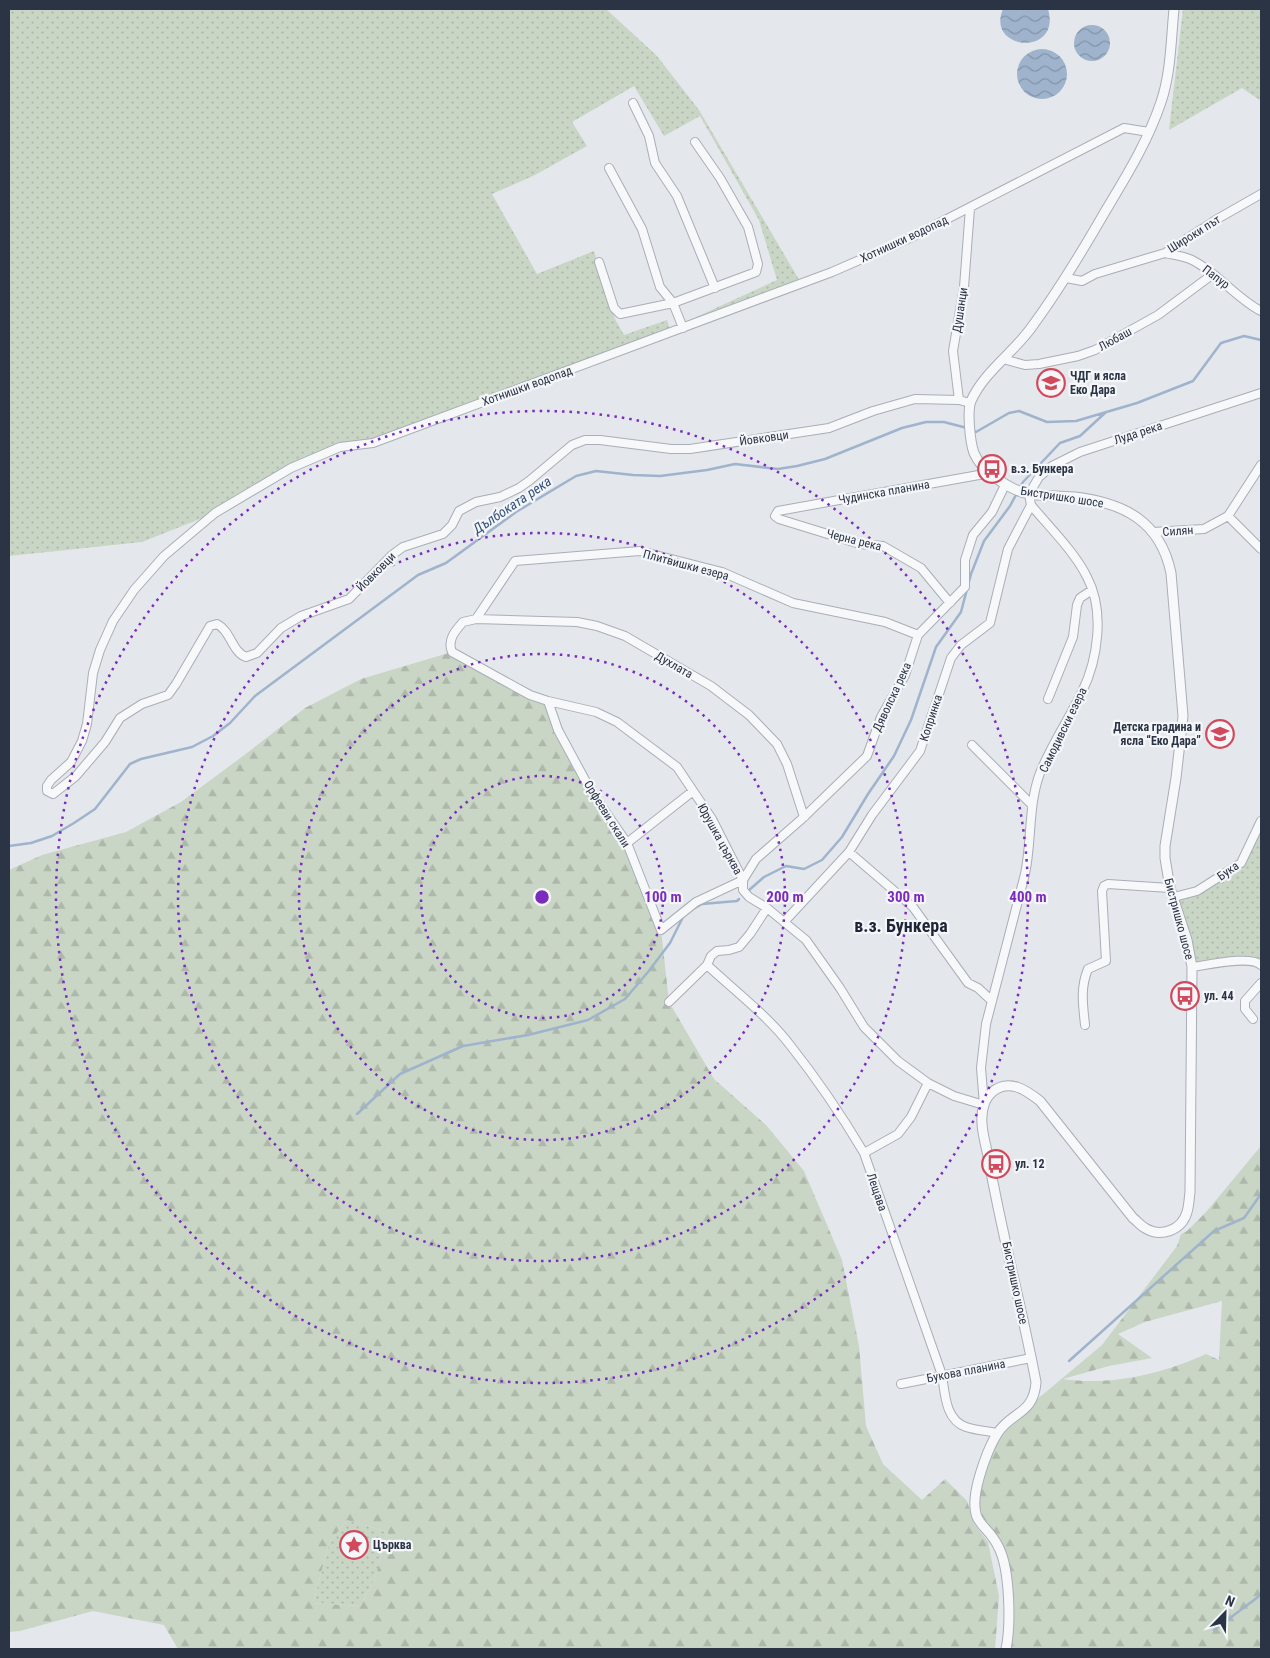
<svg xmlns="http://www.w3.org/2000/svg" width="1270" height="1658" font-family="'Roboto Condensed',sans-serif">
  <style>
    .grass { fill: url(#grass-dots); fill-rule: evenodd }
    .forest { fill: url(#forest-firs); fill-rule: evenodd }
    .water { fill: url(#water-waves) }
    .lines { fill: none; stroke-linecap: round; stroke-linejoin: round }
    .stream { stroke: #9fb4cc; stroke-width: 2.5 }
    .minor-casing { stroke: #a9aeb7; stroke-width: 10 }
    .tertiary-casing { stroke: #a9aeb7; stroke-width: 11 }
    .minor { stroke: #f7f8fa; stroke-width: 8 }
    .tertiary { stroke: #f7f8fa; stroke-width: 9 }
    .ring { fill: none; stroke: #7b2cbf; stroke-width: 2.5; stroke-dasharray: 2.5 5 }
    .labels { text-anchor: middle; stroke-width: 4.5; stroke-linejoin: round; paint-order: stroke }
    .street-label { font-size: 12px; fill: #2b3445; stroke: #f4f6f9 }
    .poi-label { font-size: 12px; font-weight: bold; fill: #2b3445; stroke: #f4f6f9; text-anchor: start }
    .water-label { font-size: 14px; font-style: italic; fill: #34527a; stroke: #f4f6f9 }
    .district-label { font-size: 18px; font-weight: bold; fill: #1d2536; stroke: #f4f6f9 }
    .centre { fill: #7b2cbf; stroke: #f4f6f9; stroke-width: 2.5 }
    .ring-label { font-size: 15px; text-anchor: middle; font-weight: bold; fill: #7b2cbf; stroke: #f4f6f9; stroke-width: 4.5; stroke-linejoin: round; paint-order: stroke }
  </style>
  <defs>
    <pattern id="grass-dots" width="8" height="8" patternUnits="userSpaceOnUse" patternTransform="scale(1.25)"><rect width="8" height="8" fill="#c9d6c5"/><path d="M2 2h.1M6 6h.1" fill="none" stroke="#adb8ab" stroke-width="1.8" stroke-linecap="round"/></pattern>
    <pattern id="forest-firs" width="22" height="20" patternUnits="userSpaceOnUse" patternTransform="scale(1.25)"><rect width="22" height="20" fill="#c9d6c5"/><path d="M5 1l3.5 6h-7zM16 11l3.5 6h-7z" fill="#adb8ab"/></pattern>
    <pattern id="water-waves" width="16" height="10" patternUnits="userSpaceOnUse" patternTransform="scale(1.25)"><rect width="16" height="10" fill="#9fb4cc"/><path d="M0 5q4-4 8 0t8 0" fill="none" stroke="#8293a7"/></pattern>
  </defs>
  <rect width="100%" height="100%" fill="#e4e7ec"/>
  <!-- grass -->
  <path class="grass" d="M 9,9 L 606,9 L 657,56 L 699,110 L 801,283 L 373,443 L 340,447 L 291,468 L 215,513 L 142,542 L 9,556 ZM 634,86 L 664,136 L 700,116 L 759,220 L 777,280 L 670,329 L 667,320 L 624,335 L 615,319 L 594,251 L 537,274 L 492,194 L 535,175 L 587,146 L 572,122 Z
    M 1183,9 L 1261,9 L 1261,101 L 1242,88 L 1169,130 Z
    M 1261,821 L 1261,963 L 1246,960 L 1192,967 L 1174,897 L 1197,891 L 1241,863 Z
    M 347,1520 L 388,1532 L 375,1578 L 360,1606 L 313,1603 L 329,1543 Z"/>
  <!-- forest -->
  <path class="forest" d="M 452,652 L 548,701 L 558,730 L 627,843 L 661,930 L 669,1002 L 714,1079 L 766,1125 L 804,1171 L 842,1260 L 859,1346 L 866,1426 L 883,1464 L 922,1500 L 945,1479 L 967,1501 L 975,1525 L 988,1542 L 999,1596 L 995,1649 L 178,1649 L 164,1625 L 93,1611 L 20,1631 L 9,1632 L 9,870 L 42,855 L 126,832 L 181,802 L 247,753 L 305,708 L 361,679 ZM 347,1520 L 388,1532 L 375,1578 L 360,1606 L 313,1603 L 329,1543 Z
    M 1261,1146 L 1261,1649 L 1006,1649 L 1009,1626 L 1000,1548 L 981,1525 L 976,1491 L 997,1433 L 1102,1345 L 1177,1246 L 1181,1234 L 1187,1231 L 1206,1212 ZM 1222,1301 L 1219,1360 L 1206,1354 C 1162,1374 1111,1386 1063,1379 L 1109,1366 L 1152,1358 L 1118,1334 L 1145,1322 Z"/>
  <!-- water -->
  <path class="water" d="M 1003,9 L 1048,9 C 1062,57 985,51 1003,9 Z
    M1074 43a18 18 0 1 1 36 0a18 18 0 1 1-36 0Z
    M1017 74a25 25 0 1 1 50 0a25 25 0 1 1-50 0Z"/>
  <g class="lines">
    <!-- stream -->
    <path class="stream" d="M 972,430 L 976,432 L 1009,413 L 1019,411 L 1047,422 L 1076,421 L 1137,403 L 1193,381 L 1221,343 L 1244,336 L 1261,340
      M 9,846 L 31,843 L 52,836 L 74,823 L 95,809 L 130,764 L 141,759 L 192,747 L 213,736 L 230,723 L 255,696 L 418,575 L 446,563 L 516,512 L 576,476 L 596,471 L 633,475 L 660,476 L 707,470 L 735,464 L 778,469 L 797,466 L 825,459 L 902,428 L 926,422 L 944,422 L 967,428
      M 748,891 L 764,877 L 786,866 L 804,869 L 822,860 L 842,837 L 868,794 L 894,756 L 911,720 L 936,647 L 961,612 L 971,574 L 984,541 L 1010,506 L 1023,482 L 1060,443 L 1080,436 L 1105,413
      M 693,909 L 702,904 L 737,901 L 739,899
      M 357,1114 L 400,1074 L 463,1046 L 528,1035 L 588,1020 L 625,999 L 648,972 L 670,943 L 684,915
      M 1069,1361 L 1214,1231 L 1244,1218 L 1261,1194
      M 1214,1630 L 1258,1597 L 1261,1593"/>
    <defs>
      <path id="minor" d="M 633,103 L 649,136 L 655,163 L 677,196 L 715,288
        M 609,168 L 642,229 L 660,287 L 673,303 L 683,328
        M 970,208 L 964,287 L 953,351 L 959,400 L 970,403
        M 1165,253 C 1173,255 1184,256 1192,260 C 1218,273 1236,298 1261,311
        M 599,262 L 614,308 L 620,314 L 673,303 L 756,272 L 758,264 L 748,227 L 720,178 L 695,142
        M 1066,278 L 1082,281 L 1095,274 L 1165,253 L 1219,218 L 1261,194
        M 1003,359 L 1025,365 L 1039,364 L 1078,356 L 1095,350 L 1158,315 L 1213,274
        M 959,400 L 915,399 L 873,411 L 829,428 L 690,449 L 671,449 L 600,440 L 585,440 L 572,445 L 529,481 L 519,488 L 500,497 L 476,502 L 459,511 L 452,525 L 443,534 L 403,547 L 392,555 L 349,599 L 301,616 L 281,628 L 257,653 L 246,657 C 232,652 231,631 217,624 L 210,626 L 176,684 L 168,695 L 142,704 L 120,718 L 105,742 L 76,776 L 53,794 L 47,791 L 47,786 L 51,780 L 71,762 L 82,741 L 87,724 L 93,673 L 100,650 L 113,621 L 134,590 L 164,556 L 215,513 L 291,468 L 340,447 L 373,443 L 832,272 L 910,238 L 1124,128 L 1149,132
        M 1228,516 L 1261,549
        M 1153,532 L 1204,529 L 1228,516 L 1261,465
        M 950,603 L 921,568 L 883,546 L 860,544 L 779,519 L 775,516 L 778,511 L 990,473
        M 476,619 L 515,561 L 640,551 L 722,572 L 793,603 L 885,622 L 918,635
        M 1048,699 L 1073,637 L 1077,605 L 1080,598 L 1092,590
        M 548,701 L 558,730 L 591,791 L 627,843 L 661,930 L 696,902 L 743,880 L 756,859 L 804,817 L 867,756 L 881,717 L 905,675 L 918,635 L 965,587 L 965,560 L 973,535 L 992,512 L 1005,485
        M 972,745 L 1032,805
        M 804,817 L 787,764 L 777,744 L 749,715 L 711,686 L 625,636 L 597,626 L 577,622 L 476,619 L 463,622 C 455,631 447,640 452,652 L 530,695 L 548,701 L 596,712 L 617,722 L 677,767 L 712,819 L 743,880 L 743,890 L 749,897 L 767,908 L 806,940 L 840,988 L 864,1027 L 898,1061 L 928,1083 L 954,1096 L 984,1105 L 981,1068 L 986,1024 L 1025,874 C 1032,841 1028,805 1040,773 C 1051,745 1069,719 1082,692 C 1098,659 1105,611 1087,577 C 1074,551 1050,528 1031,505
        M 627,843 L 693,791
        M 849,852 L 913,907 L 968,983 L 978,988 L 992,1001
        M 1174,897 L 1197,891 L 1241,863 L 1261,821
        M 784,922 L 849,852 L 872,815 L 920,751 L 951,658 L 961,645 L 990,623 L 1008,549 L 1031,505 L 1029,494 L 1039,477 L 1052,466 L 1080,452 L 1261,393
        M 707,965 C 734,990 768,1016 790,1045 C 817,1079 842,1116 864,1153 L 942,1375 C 945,1393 945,1420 966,1427 C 975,1430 987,1431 997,1433
        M 1192,967 C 1208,965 1250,955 1261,965
        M 669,1002 L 707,965 L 711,956 L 717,951 L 729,950 L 739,947 L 750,934 L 767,908
        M 1253,1019 L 1245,1009 L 1245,1001 L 1261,983
        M 1085,1025 C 1083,1005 1080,988 1088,969 L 1106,961 L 1102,891 L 1104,886 L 1108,884 L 1170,888
        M 864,1153 L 898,1134 L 911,1117 L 928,1083
        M 901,1384 L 1031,1358"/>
      <path id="tertiary" d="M 1006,1649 C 1011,1625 1010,1570 999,1548 C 987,1522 970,1527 976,1491 C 979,1475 988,1448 997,1434 C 1010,1412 1034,1415 1036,1382 C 1022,1308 1002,1235 989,1161 C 986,1144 978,1122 984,1105 C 985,1100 989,1095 992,1092 C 1009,1078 1026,1090 1040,1101 L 1133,1218 C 1137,1221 1141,1226 1145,1228 C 1161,1238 1182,1230 1187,1212 C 1189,1206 1189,1199 1190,1192 L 1192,967 L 1187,940 L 1170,888 L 1165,858 L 1165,846 L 1176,778 L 1183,716 L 1171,573 C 1160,521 1124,503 1075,497 C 1060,496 1045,496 1030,494 C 1016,492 1004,484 993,476 C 985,470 978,462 974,453 C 970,442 967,411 971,401 C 984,372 1013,353 1031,328 C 1059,290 1083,250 1106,210 C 1127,175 1148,141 1161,102 C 1171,73 1171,39 1174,9"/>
    </defs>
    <!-- minor casing -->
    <use href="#minor" class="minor-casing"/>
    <!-- tertiary casing -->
    <use href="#tertiary" class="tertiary-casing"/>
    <!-- minor -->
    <use href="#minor" class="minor"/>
    <!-- tertiary -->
    <use href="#tertiary" class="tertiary"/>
  </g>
  <!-- distance rings -->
  <g class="ring">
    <circle cx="542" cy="897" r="121"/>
    <circle cx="542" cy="897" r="243"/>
    <circle cx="542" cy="897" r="364"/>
    <circle cx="542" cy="897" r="486"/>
  </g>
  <!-- icons -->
  <defs>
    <symbol id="school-ring" viewBox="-11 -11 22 22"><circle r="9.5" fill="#f4f6f9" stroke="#d1495b" stroke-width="1.5"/><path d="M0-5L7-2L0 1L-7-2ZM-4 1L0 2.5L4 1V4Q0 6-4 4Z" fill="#d1495b"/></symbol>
    <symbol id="bus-ring" viewBox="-11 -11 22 22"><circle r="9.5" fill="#f4f6f9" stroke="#d1495b" stroke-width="1.5"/><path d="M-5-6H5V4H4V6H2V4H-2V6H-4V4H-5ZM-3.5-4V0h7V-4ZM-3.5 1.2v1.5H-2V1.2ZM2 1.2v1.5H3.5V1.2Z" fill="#d1495b"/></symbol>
    <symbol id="sight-ring" viewBox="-11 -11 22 22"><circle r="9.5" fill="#f4f6f9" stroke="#d1495b" stroke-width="1.5"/><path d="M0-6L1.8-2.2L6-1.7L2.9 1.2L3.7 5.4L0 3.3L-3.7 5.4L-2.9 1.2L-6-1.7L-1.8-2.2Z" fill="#d1495b"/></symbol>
  </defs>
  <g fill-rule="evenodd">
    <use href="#school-ring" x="1035" y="367" width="32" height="32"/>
    <use href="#bus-ring" x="976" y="453" width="32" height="32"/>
    <use href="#school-ring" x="1204" y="718" width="32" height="32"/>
    <use href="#bus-ring" x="1169" y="980" width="32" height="32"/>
    <use href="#bus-ring" x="980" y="1148" width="32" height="32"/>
    <use href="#sight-ring" x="338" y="1529" width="32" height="32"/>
  </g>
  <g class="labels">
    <!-- street labels -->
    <g class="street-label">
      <text transform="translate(1194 234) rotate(-32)" y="4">Широки път</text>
      <text transform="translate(904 239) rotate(-25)" y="4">Хотнишки водопад</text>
      <text transform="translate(1216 277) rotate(37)" y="4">Папур</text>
      <text transform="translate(960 310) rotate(-81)" y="4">Душанци</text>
      <text transform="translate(1115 339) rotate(-29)" y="4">Любаш</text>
      <text transform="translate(527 386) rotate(-20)" y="4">Хотнишки водопад</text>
      <text transform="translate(1138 433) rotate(-18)" y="4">Луда река</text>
      <text transform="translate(764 438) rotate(-8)" y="4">Йовковци</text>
      <text transform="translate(884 492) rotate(-10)" y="4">Чудинска планина</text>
      <text transform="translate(1062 497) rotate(9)" y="4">Бистришко шосе</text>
      <text transform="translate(1178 531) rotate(-4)" y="4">Силян</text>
      <text transform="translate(854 540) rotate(14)" y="4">Черна река</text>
      <text transform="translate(686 565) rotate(15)" y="4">Плитвишки езера</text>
      <text transform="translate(376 572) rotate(-45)" y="4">Йовковци</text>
      <text transform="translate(674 665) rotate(30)" y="4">Духлата</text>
      <text transform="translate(892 697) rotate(-65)" y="4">Дяволска река</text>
      <text transform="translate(931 718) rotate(-72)" y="4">Копринка</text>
      <text transform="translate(1063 730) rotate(-64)" y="4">Самодивски езера</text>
      <text transform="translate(607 814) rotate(58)" y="4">Орфееви скали</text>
      <text transform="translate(720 839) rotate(61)" y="4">Юрушка църква</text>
      <text transform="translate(1228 871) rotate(-35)" y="4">Бука</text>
      <text transform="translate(1179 919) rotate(75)" y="4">Бистришко шосе</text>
      <text transform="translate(877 1192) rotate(71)" y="4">Лещава</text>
      <text transform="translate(1015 1283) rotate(78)" y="4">Бистришко шосе</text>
      <text transform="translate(966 1371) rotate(-11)" y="4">Букова планина</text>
    </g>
    <!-- poi labels -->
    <g class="poi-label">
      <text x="1070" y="380">ЧДГ и ясла<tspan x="1070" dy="14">Еко Дара</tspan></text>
      <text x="1011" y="473">в.з. Бункера</text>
      <text x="1201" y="731" text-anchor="end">Детска градина и<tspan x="1201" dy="14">ясла “Еко Дара”</tspan></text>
      <text x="1204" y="1000">ул. 44</text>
      <text x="1015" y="1168">ул. 12</text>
      <text x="373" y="1549">Църква</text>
    </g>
    <!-- water labels -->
    <g class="water-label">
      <text transform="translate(512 505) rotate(-34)" y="5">Дълбоката река</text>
    </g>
    <!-- district labels -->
    <g class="district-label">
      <text x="901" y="932">в.з. Бункера</text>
    </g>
  </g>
  <circle cx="542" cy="897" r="8" class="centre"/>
  <g class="ring-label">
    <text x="663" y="902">100 m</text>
    <text x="785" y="902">200 m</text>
    <text x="906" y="902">300 m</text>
    <text x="1028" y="902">400 m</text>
  </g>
  <!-- border -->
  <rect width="1270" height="1658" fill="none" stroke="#2b3445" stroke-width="20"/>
  <!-- north arrow -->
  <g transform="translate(1225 1613) rotate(23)" stroke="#f4f6f9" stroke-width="4" paint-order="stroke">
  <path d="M0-4L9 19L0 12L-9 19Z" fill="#2b3445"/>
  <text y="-8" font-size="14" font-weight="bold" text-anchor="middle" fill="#2b3445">N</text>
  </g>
</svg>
